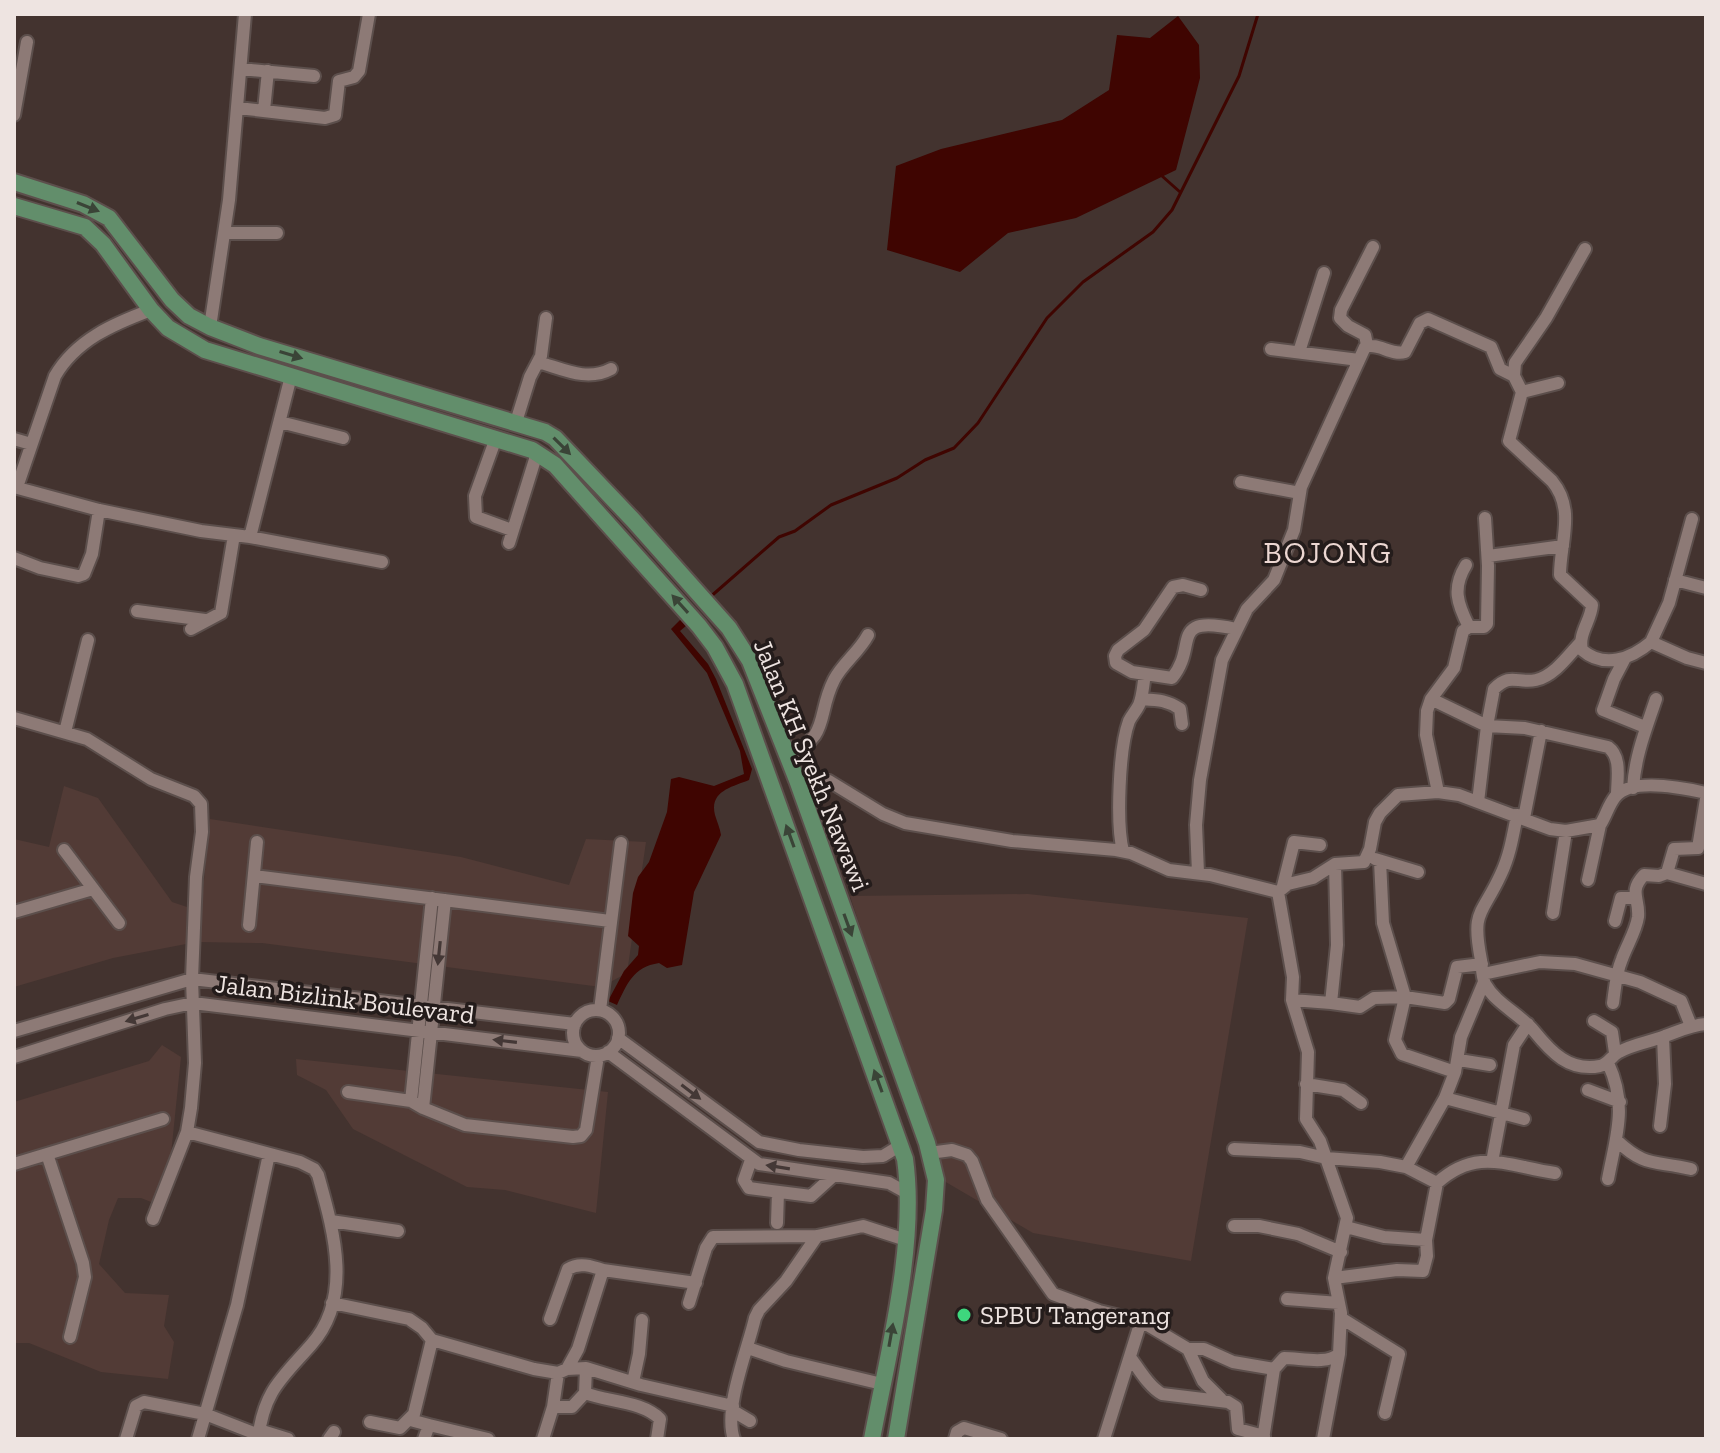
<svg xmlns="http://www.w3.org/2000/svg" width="1720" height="1453" font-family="'Zilla Slab',serif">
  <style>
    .built { fill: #523b36 }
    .water { fill: #3f0501 }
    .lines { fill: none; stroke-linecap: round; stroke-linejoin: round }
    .stream { stroke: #3f0501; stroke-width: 3 }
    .minor-casing { stroke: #5c4f4c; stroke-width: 16 }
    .major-casing { stroke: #5c4f4c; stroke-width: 20 }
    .minor { stroke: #8d7a76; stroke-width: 12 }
    .major { stroke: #628e6b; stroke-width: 16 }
    .oneway { fill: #3a4437 }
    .oneway2 { fill: #443836 }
    .poi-dot { fill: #3ed77d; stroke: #241c1b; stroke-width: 3 }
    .labels { text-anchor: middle; stroke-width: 7; stroke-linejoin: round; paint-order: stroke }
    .street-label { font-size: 26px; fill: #eee4e1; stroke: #241c1b }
    .poi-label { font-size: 26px; fill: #eee4e1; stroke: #241c1b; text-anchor: start }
    .quarter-label { font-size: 30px; letter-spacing: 2px; fill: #ecd7d2; stroke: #241c1b }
  </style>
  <rect width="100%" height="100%" fill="#43332f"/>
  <!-- built -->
  <path class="built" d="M 64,786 L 98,798 L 172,902 L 187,907 L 186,944 L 113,958 L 14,987 L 14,839 L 49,847 Z
    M 210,819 L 461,857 L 569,885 L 586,839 L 646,842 L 627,973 L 601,987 L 262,943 L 198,942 Z
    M 1028,894 L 1248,918 L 1191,1261 L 1033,1233 L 944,1181 L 850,896 Z
    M 162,1045 L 181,1057 L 169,1174 L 156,1204 L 141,1198 L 118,1198 L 109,1220 L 99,1264 L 125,1293 L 169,1295 L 164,1326 L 174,1342 L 168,1379 L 101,1372 L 29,1343 L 14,1343 L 14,1102 L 149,1061 Z
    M 296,1059 L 608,1092 L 596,1213 L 505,1190 L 467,1187 L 353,1129 L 326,1090 L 297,1075 Z"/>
  <!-- water -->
  <path class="water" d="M 1178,16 L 1199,45 L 1200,78 L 1176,170 L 1076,218 L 1008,233 L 960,272 L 887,250 L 896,166 L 941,149 L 1062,120 L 1109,90 L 1117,35 L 1150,38 Z
    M 682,618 L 687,625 L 680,631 L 708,664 L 716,679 L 752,769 L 749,780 C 732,787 709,791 715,815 C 717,822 720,828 721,835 L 694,892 L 682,965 L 667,968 L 659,963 C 633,967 627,984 617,1005 L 608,1001 L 624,971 L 638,955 L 639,946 L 628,936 L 633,893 L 638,877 L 649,862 L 667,812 L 671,779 L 679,777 L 714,786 L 744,774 L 740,751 L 707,673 L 671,629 Z"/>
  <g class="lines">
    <!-- stream -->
    <path class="stream" d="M 1398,14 L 1408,14
      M 1162,176 L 1180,192
      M 709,598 L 779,537 L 795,531 L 831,505 L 897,478 L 925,460 L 954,448 L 978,423 L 1047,318 L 1083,282 L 1153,232 L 1172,210 L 1239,76 L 1258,14"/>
    <defs>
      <path id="minor" d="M 241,69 L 314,76
        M 238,108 L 325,118 L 335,115 L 339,81 L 354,77 L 359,71 L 369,14
        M 264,110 L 268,71
        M 14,115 L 27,42
        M 225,233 L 277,233
        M 1585,249 L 1546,318 L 1515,363 L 1514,376 L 1522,392 L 1509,441 L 1552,481 C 1576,510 1560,542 1560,575 L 1592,605 C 1591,621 1578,633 1582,650 C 1604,669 1631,659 1651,642 L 1687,658 L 1706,663
        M 210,327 L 229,200 L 245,14
        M 1367,345 L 1365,335 L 1348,326 L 1340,318 L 1341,310 L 1373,247
        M 1271,349 L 1359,360
        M 1299,352 L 1324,273
        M 538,362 C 563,369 587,382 611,369
        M 1522,392 L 1558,383
        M 280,422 L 343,438
        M 516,422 L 530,377 L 541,356 L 546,318
        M 496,438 L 475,496 L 476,517 L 512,530
        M 14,439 L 31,444
        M 1241,482 L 1300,493
        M 14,487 L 99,510 L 201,531 L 250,537 L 291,376
        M 17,487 L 55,376 C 76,340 113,324 151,310
        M 250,537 L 382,562
        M 509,543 L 537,453
        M 1488,556 L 1563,546
        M 14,558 L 40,568 L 78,576 L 84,574 L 92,554 L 99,510
        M 1466,565 C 1452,588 1457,603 1469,627
        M 1675,580 L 1706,588
        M 1201,590 L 1183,585 L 1173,587 L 1144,630 L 1118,650 L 1115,656 L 1116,663 L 1132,672 L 1172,678 C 1199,646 1167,614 1236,629
        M 137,611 L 205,620
        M 191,629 L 221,613 L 234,535
        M 1651,642 L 1669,603 L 1692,519
        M 1624,660 L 1614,679 L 1603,710 L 1645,727
        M 1141,699 C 1157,700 1167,700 1180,709 L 1182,724
        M 1431,699 L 1487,726 L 1525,728 L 1608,747 C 1622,757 1617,779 1617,795
        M 14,718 L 87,739 L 151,779 L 194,796 L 201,804 L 202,832 L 196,877 L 192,979 L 195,1063 L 191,1108 L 187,1132 L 153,1219
        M 65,732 L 88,640
        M 787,755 C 831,737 816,715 834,680 C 842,664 859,652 868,635
        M 797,780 L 829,781 L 883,814 L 905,823 L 1012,841 L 1116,850 L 1131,853 L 1169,870 L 1210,875 L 1278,892
        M 1633,788 C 1635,756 1646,729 1656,699
        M 1438,792 L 1426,735 L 1427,711 L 1431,699 L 1454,668 L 1463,631 L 1469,627 L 1484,627 L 1487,624 L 1488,566 L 1485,518
        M 1478,802 L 1487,726 L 1494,689 C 1511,672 1517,684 1536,680 C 1554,676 1568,656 1580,643
        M 1517,815 C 1513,835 1510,855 1501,874 C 1482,916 1471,909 1481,960 C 1482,968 1482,977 1485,984 C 1496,1004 1520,1014 1534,1031 C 1551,1052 1569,1072 1600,1066 C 1609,1064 1611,1056 1619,1052 C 1633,1044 1650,1042 1665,1036 C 1679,1031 1691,1025 1706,1024
        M 1524,818 L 1541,731
        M 64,850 L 119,923
        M 1123,851 C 1116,824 1119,748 1129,721 C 1132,715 1136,711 1139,705 C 1143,696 1143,684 1145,675
        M 1375,859 L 1418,872
        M 1198,873 L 1196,825 L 1200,780 L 1222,660 L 1247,609 L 1274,580 L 1294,530 L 1301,487 L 1365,347 C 1378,342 1391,356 1405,352 L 1420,323 L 1428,319 L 1491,347 L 1500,369 L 1514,376
        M 1667,873 L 1706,884
        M 254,876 L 610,921
        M 1588,880 L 1600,825
        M 1283,886 L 1294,842 L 1320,845
        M 14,912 L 93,889
        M 1553,913 L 1566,831
        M 1615,921 L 1621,898 L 1634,898
        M 249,925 L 257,842
        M 1483,974 L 1540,962 L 1575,964 L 1640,982 L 1681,1001 L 1691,1026
        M 1292,1000 L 1331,1003 L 1337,945 L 1335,864
        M 1331,1003 L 1360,1007 L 1374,998 L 1405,997 L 1383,923 L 1380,861
        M 1613,1003 C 1615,988 1616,973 1622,959 C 1627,945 1636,931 1638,917 C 1640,899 1628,892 1644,875 L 1659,876 L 1667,873 L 1674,849 L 1698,848 L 1706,799
        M 600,1010 L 621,843
        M573 1033a23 23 0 1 1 46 0a23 23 0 1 1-46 0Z
        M 1594,1021 L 1612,1032 L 1615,1053
        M 14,1031 L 192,979 L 575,1024
        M 618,1038 L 759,1142 L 799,1150 L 863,1157 L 883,1156 L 901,1145
        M 608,1052 L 759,1164 L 889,1183 L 909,1194
        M 14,1057 L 165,1009 L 193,1003 L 582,1051
        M 1459,1060 L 1490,1065
        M 1455,1072 L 1402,1054 L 1395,1040 L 1405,997 L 1445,1003 L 1449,999 L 1457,967 L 1482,964
        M 1306,1084 L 1343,1090 L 1361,1103
        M 1588,1090 L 1620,1102
        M 348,1092 L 411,1101 L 423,1108 L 465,1125 L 573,1137 L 581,1136 L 586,1130 L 598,1056
        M 1445,1098 L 1524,1119
        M 411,1101 L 432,898
        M 423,1108 L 445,900
        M 1660,1126 L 1665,1084 L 1663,1037
        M 187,1132 L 300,1162 L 314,1169 L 318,1175 C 333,1229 354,1297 311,1345 C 281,1379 264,1391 258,1439
        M 1616,1140 C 1646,1168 1653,1160 1691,1169
        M 1234,1149 L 1300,1152 L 1326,1158 L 1380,1162 L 1406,1167 L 1437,1183 L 1426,1240 L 1427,1256 L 1423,1271 L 1397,1270 L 1334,1278
        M 929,1153 L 952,1150 L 967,1155 L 972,1161 L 987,1200 L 1053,1294 L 1099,1311 L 1141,1321 L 1188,1349 L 1204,1349 L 1233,1362 L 1274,1369
        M 47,1154 L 83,1263 L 85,1277 L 70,1337
        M 751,1160 L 744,1180 L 749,1188 L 811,1196 L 833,1176
        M 1492,1162 L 1514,1045 L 1528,1024
        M 14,1164 L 163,1119
        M 1406,1167 L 1445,1098 L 1455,1072 L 1461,1037 L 1484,982
        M 1608,1179 C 1616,1136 1628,1106 1608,1063
        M 1437,1183 C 1477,1147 1507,1166 1555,1173
        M 331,1221 L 398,1231
        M 777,1223 L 778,1192
        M 1234,1226 L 1259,1226 L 1298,1234 L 1341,1252
        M 1346,1227 L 1384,1237 L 1426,1240
        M 1287,1299 L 1339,1303
        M 332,1303 L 409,1319 L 422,1328 L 432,1340 L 534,1369 L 558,1373 L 567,1369 L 586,1368 L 641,1385 L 733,1406
        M 689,1303 L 706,1248 L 713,1237 L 817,1236 L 863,1226 L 906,1240
        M 1341,1318 L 1399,1354 L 1385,1413
        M 550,1319 L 568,1269 C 579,1262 592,1266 603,1270 L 696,1283
        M 748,1348 L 786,1361 L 882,1384
        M 1188,1349 L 1203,1381 L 1221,1399
        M 1130,1357 C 1139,1369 1149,1387 1162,1394 L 1228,1402 L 1236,1407 L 1238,1429 L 1264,1436
        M 586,1368 L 585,1393 C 608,1402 642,1401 660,1419 L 657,1439
        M 567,1369 L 578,1349 L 603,1270
        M 633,1382 L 639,1354 L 642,1320
        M 553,1407 L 572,1407 L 585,1393
        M 733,1411 L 750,1421
        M 370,1422 L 400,1428 L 413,1415
        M 429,1425 L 414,1421 L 413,1418 L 432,1340
        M 259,1430 L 288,1439
        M 126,1439 L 136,1406 L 144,1402 L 205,1414 L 259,1435
        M 198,1439 L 237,1305 L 269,1154
        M 329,1439 L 334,1432
        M 424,1439 L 429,1425 L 488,1439
        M 543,1439 L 553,1407 L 558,1373
        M 734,1439 C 723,1409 748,1349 755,1318 L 759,1310 L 786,1281 L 817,1236
        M 955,1439 L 957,1432 L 964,1428 L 1001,1439
        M 1104,1439 L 1141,1321
        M 1263,1439 L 1274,1369 L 1284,1358 C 1301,1358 1326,1365 1339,1354 L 1341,1313 L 1334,1278 L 1347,1218 L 1320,1141 L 1306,1119 L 1308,1052 L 1292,1000 L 1293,977 L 1278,892 L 1288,884 L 1313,878 L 1335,864 L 1364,862 L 1370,849 L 1375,822 L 1380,813 L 1398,795 L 1438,792 L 1459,795 L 1550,829 L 1566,831 L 1600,825 C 1606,816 1608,806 1615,797 C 1631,777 1684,788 1706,793
        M 1323,1439 L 1339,1354"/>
      <path id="major" d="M 14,182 L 83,204 L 109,218 L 172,300 L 189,316 L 210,327 L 259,346 L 545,432 L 555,438 L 633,520 L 729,628 L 750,661 L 797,780 L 927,1143 L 936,1180 L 934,1210 L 896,1439
        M 14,206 L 85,227 L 103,244 L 151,310 L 168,328 L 205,350 L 532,450 L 555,465 L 699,626 L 715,647 L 735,684 L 905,1159 C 917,1244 888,1353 872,1439"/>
    </defs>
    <!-- minor casing -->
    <use href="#minor" class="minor-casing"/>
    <!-- major casing -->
    <use href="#major" class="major-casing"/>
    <!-- minor -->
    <use href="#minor" class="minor"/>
    <!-- major -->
    <use href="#major" class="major"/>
  </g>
  <!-- one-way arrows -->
  <defs><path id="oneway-solid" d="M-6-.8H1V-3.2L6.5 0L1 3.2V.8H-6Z" transform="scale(2)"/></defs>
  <g class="oneway">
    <use href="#oneway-solid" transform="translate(88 207) rotate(22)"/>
    <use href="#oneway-solid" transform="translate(291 355) rotate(17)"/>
    <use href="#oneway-solid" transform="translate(562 446) rotate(45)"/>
    <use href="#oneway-solid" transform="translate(680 604) rotate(-132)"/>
    <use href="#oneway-solid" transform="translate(790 836) rotate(-110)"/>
    <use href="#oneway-solid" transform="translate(848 925) rotate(70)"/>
    <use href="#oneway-solid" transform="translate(878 1081) rotate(-110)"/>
    <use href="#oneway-solid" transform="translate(891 1335) rotate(-80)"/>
  </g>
  <g class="oneway2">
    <use href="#oneway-solid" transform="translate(439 953) rotate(96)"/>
    <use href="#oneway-solid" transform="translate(137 1018) rotate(163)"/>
    <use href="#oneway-solid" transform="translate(505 1041) rotate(-173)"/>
    <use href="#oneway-solid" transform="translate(691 1092) rotate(37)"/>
    <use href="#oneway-solid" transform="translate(778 1167) rotate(-171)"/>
  </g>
  <!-- markers -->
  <circle class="poi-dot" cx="964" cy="1315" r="8"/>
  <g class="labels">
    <!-- street labels -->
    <g class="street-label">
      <text transform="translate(812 765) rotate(68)" y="9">Jalan KH Syekh Nawawi</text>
      <text transform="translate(345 999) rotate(7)" y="9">Jalan Bizlink Boulevard</text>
    </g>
    <!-- poi labels -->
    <g class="poi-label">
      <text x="980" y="1324">SPBU Tangerang</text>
    </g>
    <!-- quarter labels -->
    <g class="quarter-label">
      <text x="1328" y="563">BOJONG</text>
    </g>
  </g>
  <!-- border -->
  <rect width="1720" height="1453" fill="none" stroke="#eee4e1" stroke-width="32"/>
</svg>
